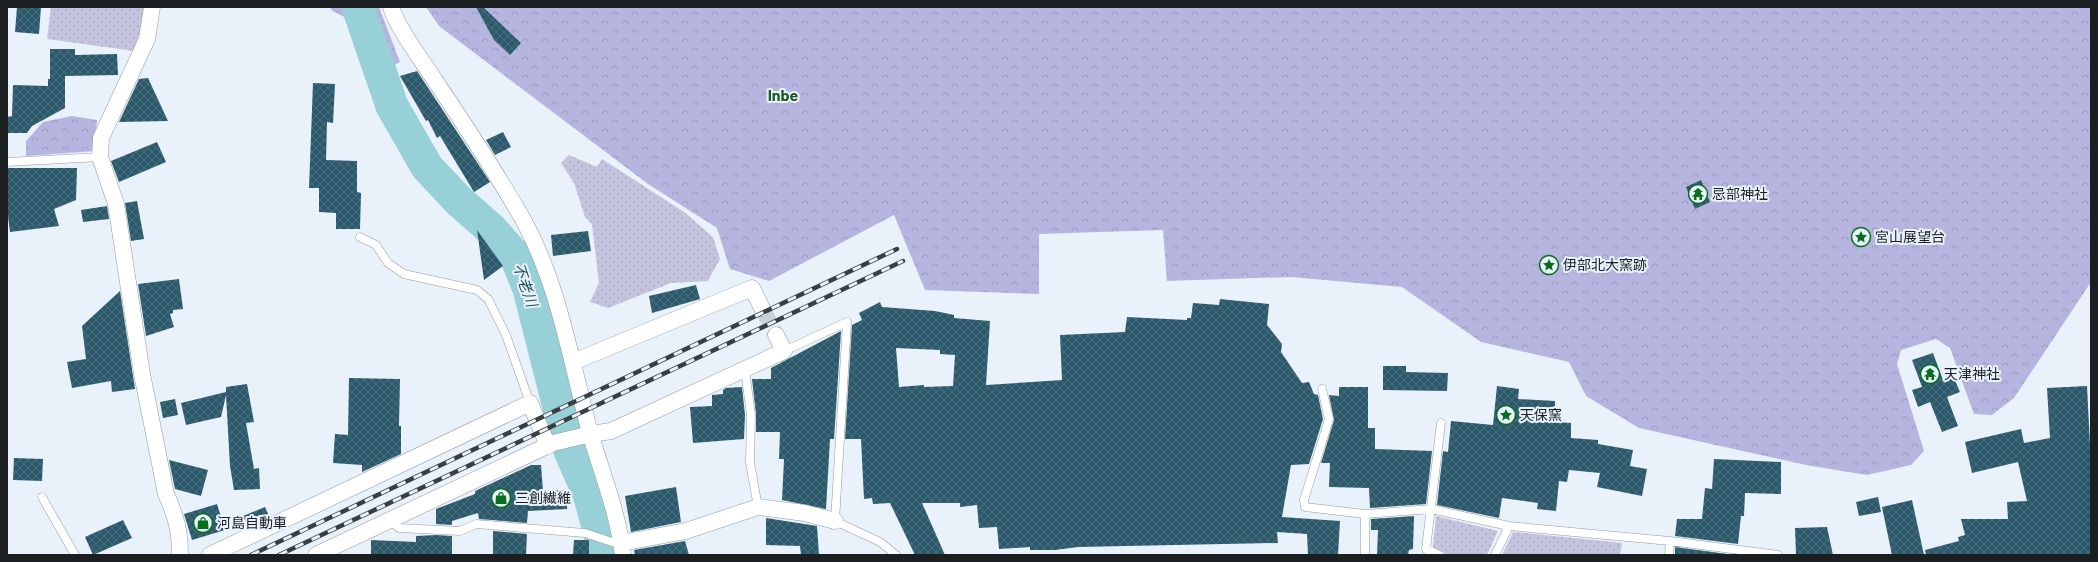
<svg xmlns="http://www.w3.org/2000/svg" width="2098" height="562" font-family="Barlow,'Noto Sans JP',sans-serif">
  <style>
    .grass { fill: url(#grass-dots) }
    .forest { fill: url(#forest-crowns) }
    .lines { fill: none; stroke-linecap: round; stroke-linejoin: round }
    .river { stroke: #97d0d6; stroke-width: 33 }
    .building { fill: url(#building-cross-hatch); fill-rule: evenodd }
    .minor-tunnel { stroke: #cad2d9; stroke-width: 16; stroke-dasharray: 16 8; stroke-linecap: butt }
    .service-casing { stroke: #929aa1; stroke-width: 9 }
    .minor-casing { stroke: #929aa1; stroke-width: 17 }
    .service { stroke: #fff; stroke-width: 8 }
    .minor { stroke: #fff; stroke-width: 16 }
    .rail-casing { stroke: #393e41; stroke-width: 4.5 }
    .rail { stroke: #e9f2fa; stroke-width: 3; stroke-dasharray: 9; stroke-linecap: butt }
    .labels { text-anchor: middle; stroke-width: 4; stroke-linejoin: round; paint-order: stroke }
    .poi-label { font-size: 14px; fill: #1b1f21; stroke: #e9f2fa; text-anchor: start }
    .water-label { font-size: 15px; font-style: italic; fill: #1f5156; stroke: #e9f2fa }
    .quarter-label { font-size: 16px; font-weight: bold; fill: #1f5725; stroke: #e9f2fa }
  </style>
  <defs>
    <pattern id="grass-dots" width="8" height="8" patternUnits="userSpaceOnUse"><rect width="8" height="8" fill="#c4c4de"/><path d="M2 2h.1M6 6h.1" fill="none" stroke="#a8a8be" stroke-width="1.8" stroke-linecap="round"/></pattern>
    <pattern id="forest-crowns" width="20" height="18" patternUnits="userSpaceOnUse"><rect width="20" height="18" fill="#b6b5df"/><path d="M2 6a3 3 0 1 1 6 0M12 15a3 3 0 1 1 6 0" fill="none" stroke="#9c9bbf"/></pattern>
    <pattern id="building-cross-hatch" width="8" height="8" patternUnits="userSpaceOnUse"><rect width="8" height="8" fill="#2c5a6c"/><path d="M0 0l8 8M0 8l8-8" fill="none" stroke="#496e7c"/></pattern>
  </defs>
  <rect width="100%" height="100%" fill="#e9f2fa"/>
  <!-- grass -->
  <path class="grass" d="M 51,7 L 147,7 L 134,51 L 47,39 Z
    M 569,155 L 597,167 L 602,159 L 684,212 L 713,237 L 720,259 L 708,281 L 671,283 L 608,308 L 590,302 L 599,283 L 592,224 L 585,217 L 574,183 L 561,163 Z
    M 1436,516 L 1498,531 L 1487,555 L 1447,555 L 1433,547 Z
    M 1513,532 L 1622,543 L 1620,555 L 1502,555 Z"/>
  <!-- forest -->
  <path class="forest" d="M 331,7 L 379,7 L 400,62 L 390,67 L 371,69 L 348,19 L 331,10 Z
    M 426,7 L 2091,7 L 2091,282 L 2014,398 L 1992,415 L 1974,414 L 1950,348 L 1936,339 L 1901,350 L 1897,364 L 1924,451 L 1911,465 L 1867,475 L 1806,465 L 1639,428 L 1586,396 L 1569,362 L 1481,342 L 1402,287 L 1291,277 L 1167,281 L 1163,230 L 1039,234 L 1039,294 L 925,290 L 894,215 L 769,281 L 730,269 L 717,228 L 648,184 L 439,26 Z
    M 72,116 L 97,120 L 95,151 L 26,156 L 26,141 L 43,122 Z"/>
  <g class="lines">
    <!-- river -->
    <path class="river" d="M 358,7 L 392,106 L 427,167 L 459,201 L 492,230 L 516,257 L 529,289 L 570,451 L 589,494 L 606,555"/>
  </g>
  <!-- building -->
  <path class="building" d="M 17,7 L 41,7 L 39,34 L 15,32 Z
    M 476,7 L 483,7 L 521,43 L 510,55 L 494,40 Z
    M 50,49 L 75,49 L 75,55 L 117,54 L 118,75 L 65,76 L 65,108 L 32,126 L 27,133 L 7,133 L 7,117 L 12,116 L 13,85 L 48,86 L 48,79 L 50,79 Z
    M 417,71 L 490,182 L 474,192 L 440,136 L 437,138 L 428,120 L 426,121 L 400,76 Z
    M 148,78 L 168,121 L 119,122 L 139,79 Z
    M 313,83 L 335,84 L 333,123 L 327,122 L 326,160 L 357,161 L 357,192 L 361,193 L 360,229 L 336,229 L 336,213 L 319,212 L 319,188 L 309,188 Z
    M 503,132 L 511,147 L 495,155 L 486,140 Z
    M 157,142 L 166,162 L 119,182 L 111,161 Z
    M 7,168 L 77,168 L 76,200 L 54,209 L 59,226 L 10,232 L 7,208 Z
    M 1701,180 L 1710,202 L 1695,209 L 1686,187 Z
    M 137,201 L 144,239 L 131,241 L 125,203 Z
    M 107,206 L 109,219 L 83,222 L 81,210 Z
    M 477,230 L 503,266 L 484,280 Z
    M 588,231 L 591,251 L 553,256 L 551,235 Z
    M 179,279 L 183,309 L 173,310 L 173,313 L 170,314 L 174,327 L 146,336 L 138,284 Z
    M 696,285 L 700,299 L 652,313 L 649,296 Z
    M 120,291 L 135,389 L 112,392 L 111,381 L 72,388 L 67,362 L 86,359 L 82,326 Z
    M 1220,299 L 1269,304 L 1267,325 L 1282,344 L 1281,352 L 1302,383 L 1309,382 L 1314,394 L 1318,395 L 1323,419 L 1309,464 L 1291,465 L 1282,517 L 1340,521 L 1338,555 L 1308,555 L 1307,534 L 1277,532 L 1278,543 L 1078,547 L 1055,550 L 1030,550 L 1030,547 L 999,549 L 997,527 L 979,528 L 977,505 L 960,507 L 960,503 L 922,503 L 945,555 L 915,555 L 890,503 L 873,504 L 872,498 L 864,499 L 861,439 L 845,439 L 852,325 L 862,320 L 859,313 L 880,302 L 882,307 L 935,311 L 954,315 L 954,318 L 990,321 L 986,385 L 1062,380 L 1060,335 L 1125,332 L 1127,317 L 1187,320 L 1187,318 L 1191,318 L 1193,303 L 1219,305 ZM 896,348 L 940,350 L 940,354 L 955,355 L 953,386 L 924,387 L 924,385 L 899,387 Z
    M 841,331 L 834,439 L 830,439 L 826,509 L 782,500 L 784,459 L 779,459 L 780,432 L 756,432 L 756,414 L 752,379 L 771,379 L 771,368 Z
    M 1933,353 L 1943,380 L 1954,378 L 1960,392 L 1947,397 L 1958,426 L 1942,432 L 1930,402 L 1918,407 L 1912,390 L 1922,387 L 1912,360 Z
    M 1383,366 L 1406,366 L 1406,372 L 1448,373 L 1447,391 L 1383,390 Z
    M 349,378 L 400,379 L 399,426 L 401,426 L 401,454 L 362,472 L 362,465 L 333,463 L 335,434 L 348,435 Z
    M 247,384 L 254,422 L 246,423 L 254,469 L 259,468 L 260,489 L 234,490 L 230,466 L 226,395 L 221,417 L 186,425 L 181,403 L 226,392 L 226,387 Z
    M 1497,386 L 1519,389 L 1518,399 L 1555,401 L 1555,422 L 1571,423 L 1571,438 L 1598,440 L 1598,444 L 1633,450 L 1630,466 L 1647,469 L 1642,496 L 1597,487 L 1600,473 L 1569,470 L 1567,482 L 1559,481 L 1556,511 L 1537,509 L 1538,503 L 1502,498 L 1499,518 L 1437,505 L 1443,451 L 1448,452 L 1451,421 L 1493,425 Z
    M 2087,386 L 2091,464 L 2091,555 L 1926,555 L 1925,550 L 1959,541 L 1958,537 L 1965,535 L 1961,519 L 2008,519 L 2007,502 L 2027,501 L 2018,462 L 1972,473 L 1965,442 L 2021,429 L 2024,443 L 2050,438 L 2047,388 Z
    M 742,387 L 745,415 L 744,439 L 693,443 L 690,407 L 712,406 L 712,395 L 723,394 L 723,390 L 726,388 Z
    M 1339,387 L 1368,387 L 1368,428 L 1375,428 L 1375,449 L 1432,451 L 1426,504 L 1370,508 L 1369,488 L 1329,487 L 1330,463 L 1321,463 L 1334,420 L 1329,395 L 1339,396 Z
    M 175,399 L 178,415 L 163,418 L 160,402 Z
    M 14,458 L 43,459 L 42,481 L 13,480 Z
    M 1714,459 L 1781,462 L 1781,494 L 1745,493 L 1744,516 L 1741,516 L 1738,544 L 1675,536 L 1677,519 L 1702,519 L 1705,488 L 1712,489 Z
    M 169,460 L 208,470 L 201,496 L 175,489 Z
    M 531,465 L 541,465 L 543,491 L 567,490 L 567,509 L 528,511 L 527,523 L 479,519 L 478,513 L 452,521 L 452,525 L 436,524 L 436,509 L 475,494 L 475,491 Z
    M 676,487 L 681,522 L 631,532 L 625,496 Z
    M 1878,497 L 1881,512 L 1859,516 L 1856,502 Z
    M 1912,500 L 1924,555 L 1892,555 L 1882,507 Z
    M 217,504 L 225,530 L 192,540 L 184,514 Z
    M 265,507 L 269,516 L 248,527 L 243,516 Z
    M 1414,516 L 1413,549 L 1409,550 L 1408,555 L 1377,555 L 1378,530 L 1371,530 L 1371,519 Z
    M 766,518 L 817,526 L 819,555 L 801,555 L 800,546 L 766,545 Z
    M 123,520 L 132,538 L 93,555 L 85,537 Z
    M 1827,527 L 1833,555 L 1796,555 L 1795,528 Z
    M 493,531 L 527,534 L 526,555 L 493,555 Z
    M 436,535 L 452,536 L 452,555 L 371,555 L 371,540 L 416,542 L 416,536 Z
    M 574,540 L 589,540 L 589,555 L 573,555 Z
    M 685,541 L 689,555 L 635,555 L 634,550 Z
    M 1675,547 L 1735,555 L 1675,555 Z"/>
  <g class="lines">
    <!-- minor-tunnel -->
    <path class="minor-tunnel" d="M 762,308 L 776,335"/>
    <defs>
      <path id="service" d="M 7,162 L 100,157
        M 360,237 L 376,245 L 388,263 L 404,274 L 477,290 L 488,299 L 506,335 L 530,403
        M 784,351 L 847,322 L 835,521 L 880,542 L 896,555
        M 745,370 L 751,415 L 750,463 L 758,507
        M 1322,389 L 1329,419 L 1304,500 L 1305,507 L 1365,514 L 1365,555
        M 42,497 L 75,555
        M 1365,514 L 1431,509 L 1509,526 L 1670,541 L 1778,555
        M 389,520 L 399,528 L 460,531 L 476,524 L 585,533 L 615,543 L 621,543
        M 1439,555 L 1426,549 L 1441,423
        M 1495,555 L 1509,526
        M 1669,555 L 1670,541"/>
      <path id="minor" d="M 152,7 L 147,39 L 101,138 L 100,157 L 116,204 L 142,374 L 166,494 C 176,516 180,531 180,555
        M 391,7 C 398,29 421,59 434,79 C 463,122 491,165 517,209 C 558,277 570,358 590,433 C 602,473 618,513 623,555
        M 573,362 L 752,288 L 762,308
        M 621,543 L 686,531 L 758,507 L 805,513 L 835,521
        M 210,555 L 530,403 L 548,446
        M 316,555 L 553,443 L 591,434 L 611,431 L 784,351 L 776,335"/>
    </defs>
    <!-- service casing -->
    <use href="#service" class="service-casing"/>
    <!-- minor casing -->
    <use href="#minor" class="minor-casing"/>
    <!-- service -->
    <use href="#service" class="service"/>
    <!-- minor -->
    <use href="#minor" class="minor"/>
    <defs>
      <path id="rail" d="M 251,555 L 897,249
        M 279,555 L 903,261"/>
    </defs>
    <!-- rail casing -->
    <use href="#rail" class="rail-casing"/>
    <!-- rail -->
    <use href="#rail" class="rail"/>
  </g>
  <!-- icons -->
  <defs>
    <symbol id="temple-ring" viewBox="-11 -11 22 22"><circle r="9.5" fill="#e9f2fa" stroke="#066e1e" stroke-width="1.5"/><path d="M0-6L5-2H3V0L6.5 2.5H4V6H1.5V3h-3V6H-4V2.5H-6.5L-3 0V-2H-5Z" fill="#066e1e"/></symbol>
    <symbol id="sight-ring" viewBox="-11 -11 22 22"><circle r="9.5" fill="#e9f2fa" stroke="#066e1e" stroke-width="1.5"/><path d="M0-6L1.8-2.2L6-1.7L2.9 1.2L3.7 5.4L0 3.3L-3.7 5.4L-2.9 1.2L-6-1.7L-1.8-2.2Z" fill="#066e1e"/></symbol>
    <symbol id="shop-ring" viewBox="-11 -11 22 22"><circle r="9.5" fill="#e9f2fa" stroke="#066e1e" stroke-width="1.5"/><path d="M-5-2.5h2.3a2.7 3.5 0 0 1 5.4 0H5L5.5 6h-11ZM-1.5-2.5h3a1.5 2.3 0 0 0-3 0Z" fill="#066e1e"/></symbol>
  </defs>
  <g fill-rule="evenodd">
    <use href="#temple-ring" x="1687" y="183" width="22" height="22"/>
    <use href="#sight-ring" x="1850" y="226" width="22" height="22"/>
    <use href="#sight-ring" x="1538" y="254" width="22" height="22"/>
    <use href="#temple-ring" x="1919" y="363" width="22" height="22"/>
    <use href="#sight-ring" x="1495" y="404" width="22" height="22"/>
    <use href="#shop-ring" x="490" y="487" width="22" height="22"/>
    <use href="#shop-ring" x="192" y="512" width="22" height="22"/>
  </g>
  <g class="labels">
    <!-- poi labels -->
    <g class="poi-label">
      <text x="1712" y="199">忌部神社</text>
      <text x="1875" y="242">宮山展望台</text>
      <text x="1563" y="270">伊部北大窯跡</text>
      <text x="1944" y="379">天津神社</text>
      <text x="1520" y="420">天保窯</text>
      <text x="515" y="503">三創繊維</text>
      <text x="217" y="528">河島自動車</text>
    </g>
    <!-- water labels -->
    <g class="water-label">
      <text transform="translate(525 285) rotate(71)" y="5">不老川</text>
    </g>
    <!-- quarter labels -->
    <g class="quarter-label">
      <text x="783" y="101">Inbe</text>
    </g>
  </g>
  <!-- border -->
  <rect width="2098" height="562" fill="none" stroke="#1b1f21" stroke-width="16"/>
</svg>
